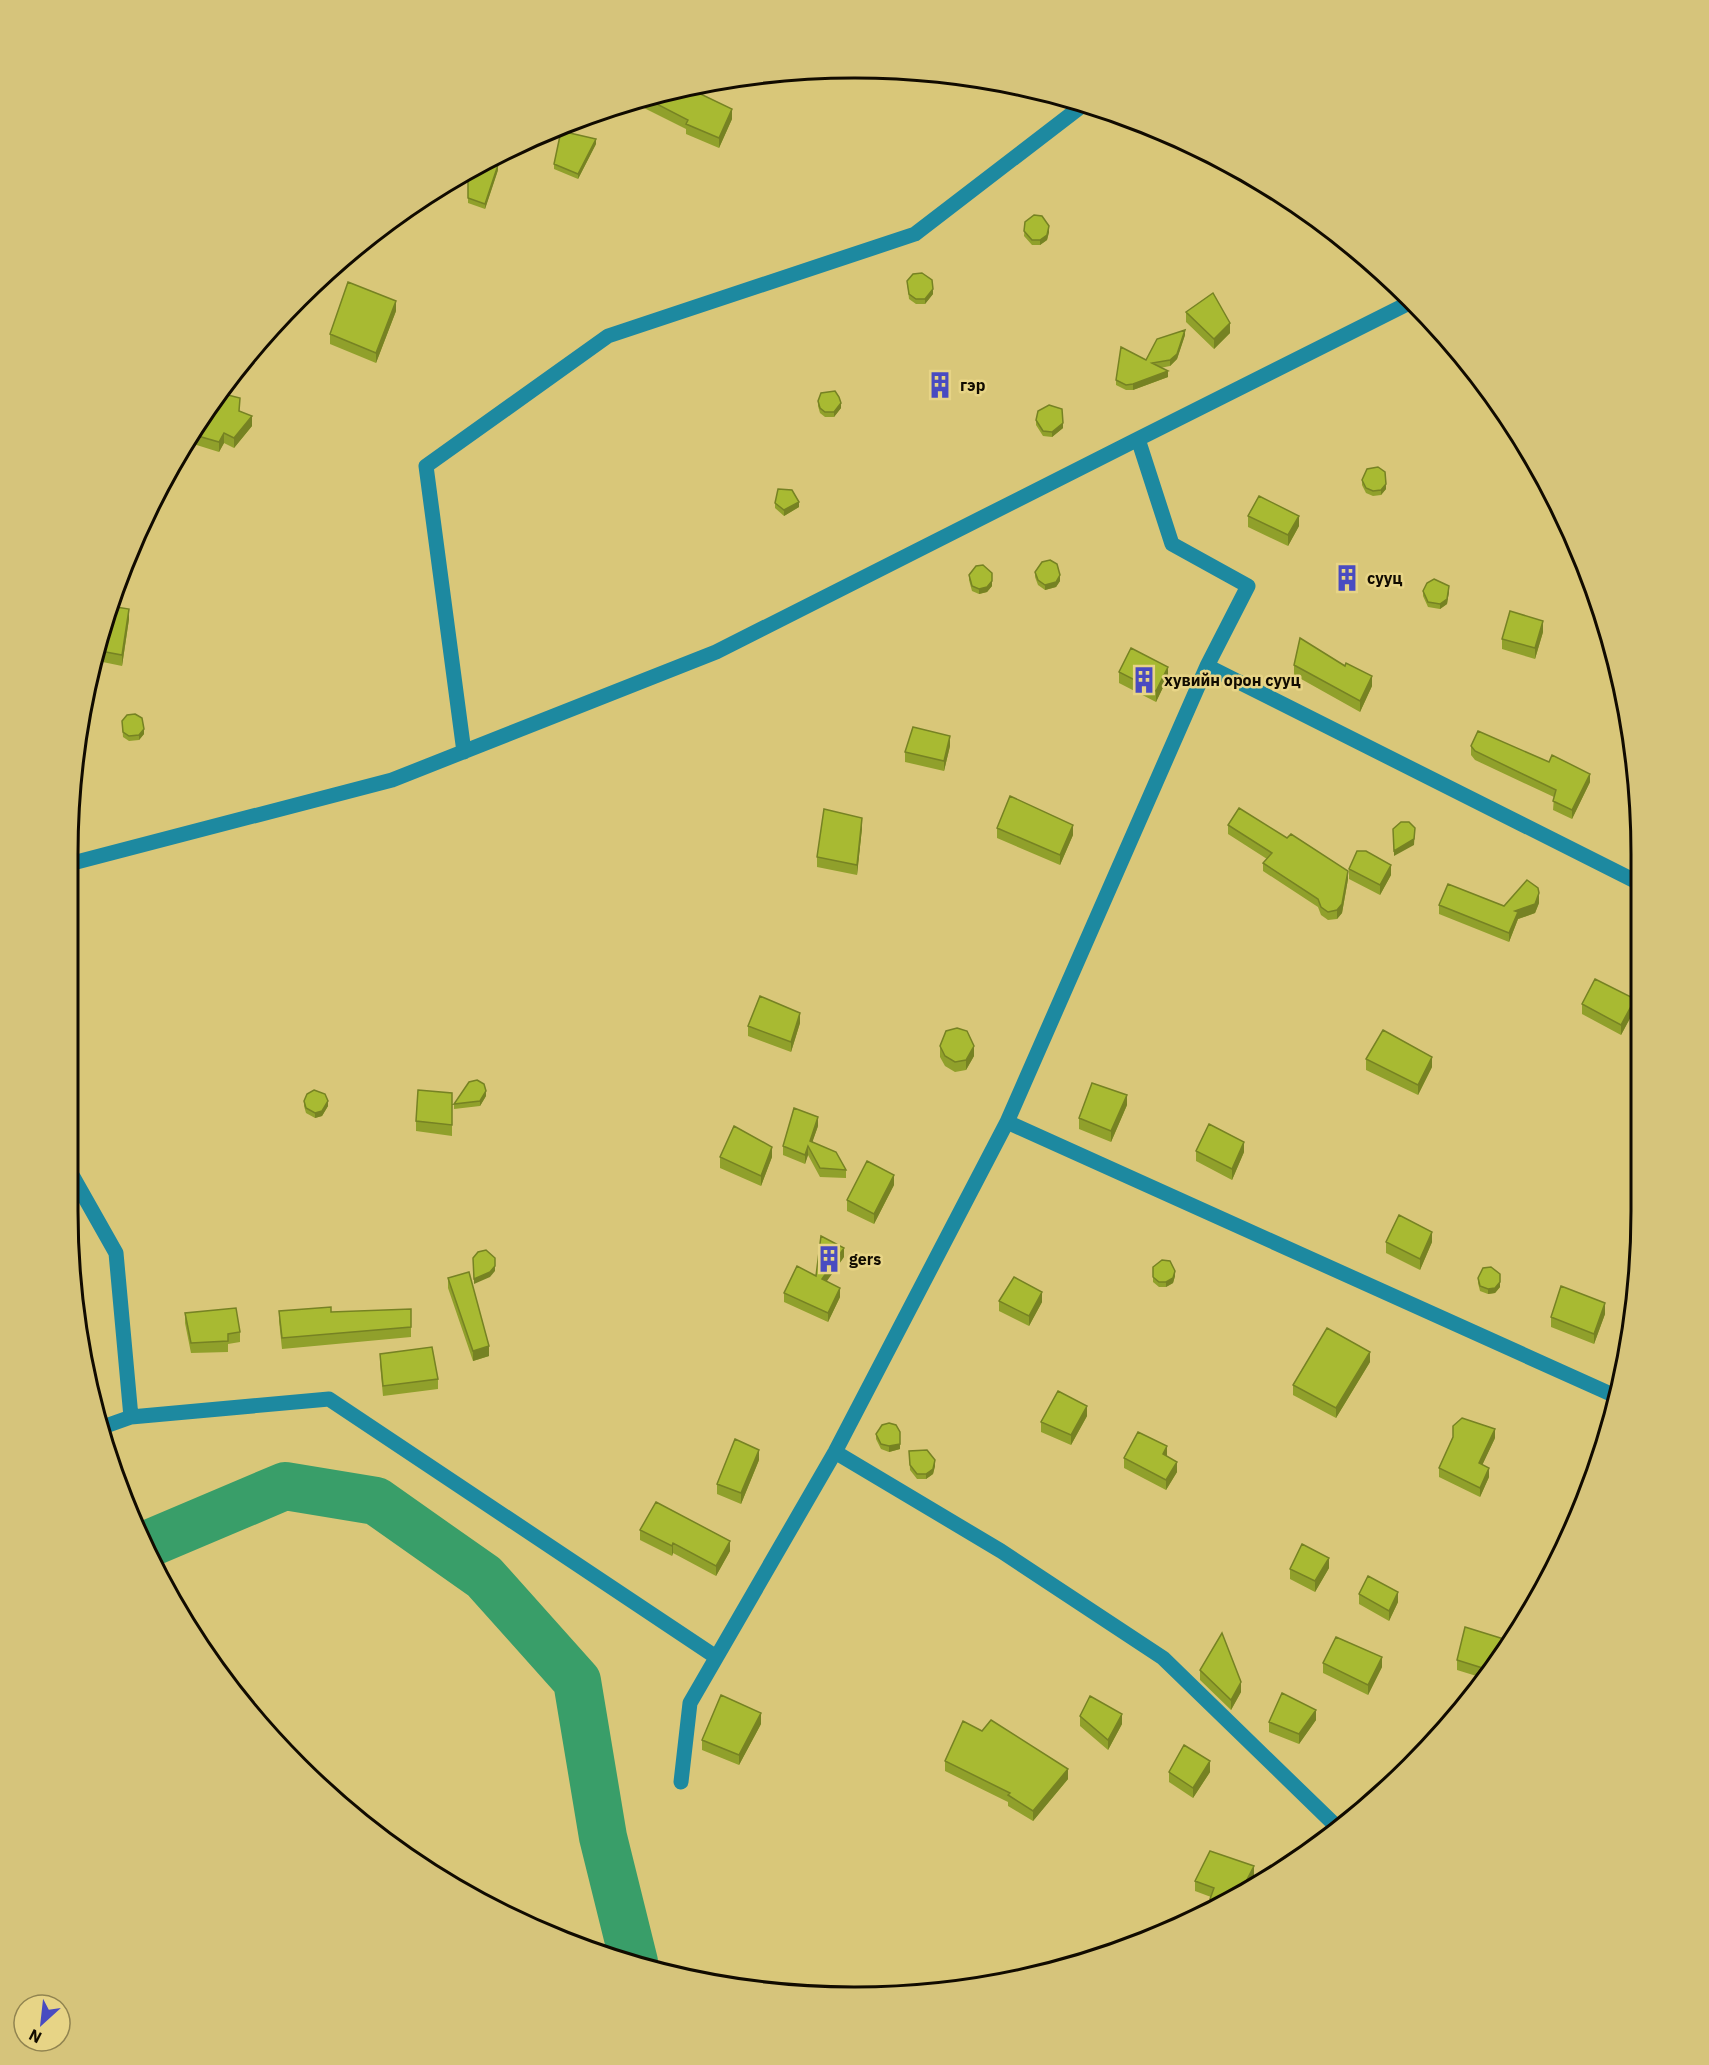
<svg xmlns="http://www.w3.org/2000/svg" width="1709" height="2065" font-family="'IBM Plex Sans',sans-serif">
  <style>
    .lines { fill: none; stroke-linecap: round; stroke-linejoin: round }
    .river { stroke: #399e69; stroke-width: 48 }
    .street { stroke: #1d89a0; stroke-width: 15 }
    .wall { fill: #90a02b }
    .shaded-wall { fill: #768223 }
    .building { fill: #a8ba32; stroke: #768223; stroke-width: 1.5 }
    .labels { text-anchor: middle; stroke-width: 5; stroke-linejoin: round; paint-order: stroke }
    .poi-label { font-size: 16px; font-weight: bold; fill: #110b00; stroke: #e7d486; text-anchor: start }
    .rim { fill: none; stroke: #110b00; stroke-width: 3 }
  </style>
  <rect width="100%" height="100%" fill="#d9c779"/>
  <g class="lines">
    <!-- river -->
    <path class="river" d="M 148,1544 L 285,1486 L 376,1501 L 484,1577 L 577,1681 L 603,1837 L 634,1962"/>
    <!-- street -->
    <path class="street" d="M 1207,666 L 1641,884
      M 464,752 L 426,466 L 608,336 L 915,234 L 1083,105
      M 69,864 L 392,780 L 716,652 L 1138,439
      M 1007,1122 L 1613,1395
      M 68,1168 L 116,1253 L 131,1417 L 329,1399 L 716,1657
      M 100,1428 L 131,1417
      M 835,1452 L 1001,1551 L 1163,1658 L 1336,1826
      M 681,1782 L 690,1703 L 835,1452 L 1007,1122 L 1207,666 L 1248,586 L 1172,544 L 1138,439 L 1413,301"/>
  </g>
  <!-- wall -->
  <path class="wall" d="M 686,87 L 732,119 L 719,148 L 686,134 L 686,129 L 640,106 L 640,101 Z
    M 596,144 L 578,179 L 554,169 L 554,164 Z
    M 498,170 L 485,209 L 468,203 L 468,181 Z
    M 1025,222 L 1049,232 L 1047,240 L 1040,245 L 1032,245 L 1024,236 Z
    M 907,281 L 933,294 L 925,304 L 916,304 L 909,299 Z
    M 396,311 L 376,363 L 330,344 L 330,334 Z
    M 1186,312 L 1230,333 L 1214,349 L 1186,322 Z
    M 1185,335 L 1177,359 L 1170,366 L 1160,368 L 1168,377 L 1133,390 L 1126,390 L 1116,385 L 1116,380 Z
    M 818,401 L 841,408 L 834,417 L 825,417 L 820,413 L 818,406 Z
    M 240,411 L 252,426 L 234,448 L 224,443 L 219,452 L 187,442 L 200,417 Z
    M 1036,420 L 1063,428 L 1052,437 L 1043,436 L 1036,425 Z
    M 1362,480 L 1386,489 L 1381,495 L 1373,496 L 1366,493 L 1362,485 Z
    M 775,503 L 799,507 L 784,516 L 775,508 Z
    M 1248,516 L 1299,526 L 1288,546 L 1248,527 Z
    M 1035,572 L 1060,581 L 1056,587 L 1045,590 L 1038,585 L 1035,577 Z
    M 969,575 L 992,586 L 987,592 L 979,594 L 972,591 L 969,580 Z
    M 1423,591 L 1449,591 L 1447,604 L 1440,609 L 1428,607 L 1423,596 Z
    M 110,606 L 129,619 L 122,666 L 93,660 L 94,651 Z
    M 1543,632 L 1535,659 L 1502,649 L 1502,639 Z
    M 1294,665 L 1372,686 L 1360,712 L 1294,675 Z
    M 1119,672 L 1168,677 L 1156,702 L 1119,683 Z
    M 122,721 L 144,734 L 139,740 L 129,741 L 123,737 Z
    M 950,746 L 944,771 L 905,762 L 905,752 Z
    M 1471,746 L 1590,782 L 1572,819 L 1553,810 L 1554,797 L 1475,760 L 1471,755 Z
    M 1638,823 L 1641,845 L 1635,841 L 1635,831 Z
    M 1228,825 L 1348,879 L 1342,913 L 1337,919 L 1328,920 L 1321,915 L 1318,907 L 1263,871 L 1263,863 L 1267,859 L 1228,834 Z
    M 862,828 L 857,875 L 817,867 L 817,857 Z
    M 997,828 L 1073,835 L 1060,865 L 997,838 Z
    M 1349,869 L 1391,875 L 1380,895 L 1349,879 Z
    M 1539,903 L 1535,913 L 1518,919 L 1509,942 L 1439,914 L 1439,905 L 1504,906 Z
    M 1582,1004 L 1635,1009 L 1621,1035 L 1582,1014 Z
    M 800,1023 L 791,1052 L 748,1036 L 748,1026 Z
    M 940,1046 L 974,1056 L 966,1070 L 955,1072 L 945,1066 L 940,1057 Z
    M 1366,1059 L 1432,1067 L 1418,1095 L 1366,1070 Z
    M 452,1093 L 452,1136 L 416,1131 L 416,1121 Z
    M 486,1096 L 480,1106 L 454,1109 L 454,1104 Z
    M 304,1101 L 328,1106 L 322,1116 L 315,1118 L 306,1113 L 304,1106 Z
    M 1127,1105 L 1111,1142 L 1079,1129 L 1079,1118 Z
    M 818,1126 L 812,1142 L 846,1170 L 846,1178 L 820,1177 L 808,1155 L 805,1164 L 783,1155 L 783,1146 Z
    M 1196,1151 L 1244,1152 L 1232,1180 L 1196,1161 Z
    M 720,1157 L 772,1157 L 761,1186 L 720,1168 Z
    M 894,1185 L 874,1224 L 847,1211 L 847,1200 Z
    M 1386,1242 L 1432,1242 L 1420,1270 L 1386,1253 Z
    M 844,1257 L 826,1281 L 840,1297 L 828,1322 L 784,1302 L 784,1293 L 816,1276 Z
    M 1153,1267 L 1175,1276 L 1173,1283 L 1166,1287 L 1159,1287 L 1153,1282 Z
    M 1500,1274 L 1500,1287 L 1495,1293 L 1488,1294 L 1480,1291 L 1478,1283 L 1478,1278 Z
    M 448,1278 L 489,1356 L 473,1361 L 448,1288 Z
    M 999,1301 L 1042,1302 L 1029,1326 L 999,1311 Z
    M 279,1311 L 331,1312 L 411,1327 L 411,1337 L 282,1349 L 279,1321 Z
    M 185,1313 L 240,1332 L 240,1342 L 228,1344 L 228,1352 L 191,1353 L 185,1323 Z
    M 1605,1314 L 1594,1344 L 1551,1327 L 1551,1317 Z
    M 380,1354 L 438,1379 L 438,1389 L 383,1396 L 380,1364 Z
    M 1370,1362 L 1336,1418 L 1293,1395 L 1293,1385 Z
    M 1087,1416 L 1071,1445 L 1041,1432 L 1041,1422 Z
    M 876,1434 L 900,1437 L 900,1449 L 889,1452 L 881,1449 L 876,1439 Z
    M 1495,1438 L 1482,1465 L 1489,1477 L 1480,1497 L 1439,1477 L 1439,1468 Z
    M 909,1451 L 935,1466 L 933,1474 L 926,1479 L 917,1479 L 910,1470 Z
    M 1167,1456 L 1177,1472 L 1166,1490 L 1124,1468 L 1124,1458 Z
    M 759,1460 L 741,1504 L 717,1494 L 717,1484 Z
    M 640,1530 L 730,1551 L 716,1576 L 673,1553 L 672,1556 L 640,1540 Z
    M 1329,1568 L 1315,1592 L 1290,1579 L 1290,1569 Z
    M 1359,1594 L 1398,1602 L 1389,1621 L 1359,1604 Z
    M 1510,1641 L 1483,1678 L 1457,1670 L 1457,1660 Z
    M 1323,1663 L 1382,1667 L 1368,1695 L 1323,1673 Z
    M 1200,1670 L 1241,1692 L 1231,1710 L 1200,1680 Z
    M 1080,1716 L 1122,1724 L 1108,1750 L 1080,1726 Z
    M 1316,1720 L 1299,1744 L 1269,1732 L 1269,1722 Z
    M 761,1724 L 739,1765 L 702,1750 L 702,1740 Z
    M 982,1731 L 1068,1779 L 1033,1821 L 1008,1806 L 1008,1802 L 945,1771 L 945,1761 Z
    M 1169,1772 L 1210,1772 L 1193,1798 L 1169,1782 Z
    M 1254,1876 L 1247,1889 L 1210,1908 L 1211,1897 L 1195,1891 L 1195,1881 Z"/>
  <!-- shaded-wall -->
  <path class="shaded-wall" d="M 732,109 L 732,119 L 719,148 L 719,138 Z
    M 596,139 L 596,144 L 578,179 L 578,174 Z
    M 498,165 L 498,170 L 485,209 L 485,204 Z
    M 1049,226 L 1049,232 L 1047,240 L 1040,245 L 1040,240 Z
    M 933,289 L 933,294 L 925,304 L 925,299 Z
    M 396,301 L 396,311 L 376,363 L 376,353 Z
    M 1230,323 L 1230,333 L 1214,349 L 1214,339 Z
    M 1185,330 L 1185,335 L 1177,359 L 1170,366 L 1170,360 Z
    M 1168,371 L 1168,377 L 1133,390 L 1133,384 Z
    M 841,403 L 841,408 L 834,417 L 834,412 Z
    M 252,416 L 252,426 L 234,448 L 234,438 Z
    M 1063,423 L 1063,428 L 1052,437 L 1052,432 Z
    M 224,433 L 224,443 L 219,452 L 219,442 Z
    M 1386,484 L 1386,489 L 1381,495 L 1381,490 Z
    M 799,502 L 799,507 L 784,516 L 784,510 Z
    M 1299,516 L 1299,526 L 1288,546 L 1288,535 Z
    M 1060,575 L 1060,581 L 1056,587 L 1045,590 L 1045,585 Z
    M 992,581 L 992,586 L 987,592 L 979,594 L 979,589 Z
    M 1449,586 L 1449,591 L 1447,604 L 1440,609 L 1440,604 Z
    M 129,609 L 129,619 L 122,666 L 122,655 Z
    M 1543,621 L 1543,632 L 1535,659 L 1535,648 Z
    M 1168,667 L 1168,677 L 1156,702 L 1156,691 Z
    M 1372,676 L 1372,686 L 1360,712 L 1360,701 Z
    M 144,729 L 144,734 L 139,740 L 139,735 Z
    M 950,736 L 950,746 L 944,771 L 944,761 Z
    M 1590,774 L 1590,782 L 1572,819 L 1572,810 Z
    M 862,818 L 862,828 L 857,875 L 857,865 Z
    M 1073,825 L 1073,835 L 1060,865 L 1060,855 Z
    M 1415,828 L 1414,845 L 1394,856 L 1394,851 Z
    M 1391,865 L 1391,875 L 1380,895 L 1380,885 Z
    M 1348,871 L 1348,879 L 1342,913 L 1337,919 L 1337,910 Z
    M 1539,893 L 1539,903 L 1535,913 L 1518,919 L 1509,942 L 1509,933 L 1515,911 Z
    M 1635,999 L 1635,1009 L 1621,1035 L 1621,1025 Z
    M 800,1013 L 800,1023 L 791,1052 L 791,1042 Z
    M 974,1046 L 974,1056 L 966,1070 L 966,1060 Z
    M 1432,1057 L 1432,1067 L 1418,1095 L 1418,1085 Z
    M 486,1091 L 486,1096 L 480,1106 L 480,1101 Z
    M 1127,1095 L 1127,1105 L 1111,1142 L 1111,1131 Z
    M 328,1101 L 328,1106 L 322,1116 L 315,1118 L 315,1113 Z
    M 818,1117 L 818,1126 L 810,1149 L 810,1141 Z
    M 1244,1142 L 1244,1152 L 1232,1180 L 1232,1169 Z
    M 808,1146 L 808,1155 L 805,1164 L 805,1155 Z
    M 772,1147 L 772,1157 L 761,1186 L 761,1176 Z
    M 894,1175 L 894,1185 L 874,1224 L 874,1214 Z
    M 1432,1232 L 1432,1242 L 1420,1270 L 1420,1259 Z
    M 844,1248 L 844,1257 L 822,1288 L 822,1279 Z
    M 495,1266 L 495,1271 L 490,1277 L 474,1284 L 474,1279 Z
    M 1175,1271 L 1175,1276 L 1173,1283 L 1166,1287 L 1166,1282 Z
    M 1500,1282 L 1500,1287 L 1495,1293 L 1488,1294 L 1488,1289 Z
    M 840,1288 L 840,1297 L 828,1322 L 828,1313 Z
    M 1042,1292 L 1042,1302 L 1029,1326 L 1029,1316 Z
    M 1605,1303 L 1605,1314 L 1594,1344 L 1594,1334 Z
    M 489,1346 L 489,1356 L 473,1361 L 473,1351 Z
    M 1370,1352 L 1370,1362 L 1336,1418 L 1336,1408 Z
    M 1087,1406 L 1087,1416 L 1071,1445 L 1071,1435 Z
    M 1495,1429 L 1495,1438 L 1479,1472 L 1479,1463 Z
    M 900,1444 L 900,1449 L 889,1452 L 889,1446 Z
    M 1167,1446 L 1167,1457 L 1163,1454 Z
    M 759,1450 L 759,1460 L 741,1504 L 741,1493 Z
    M 935,1460 L 935,1466 L 933,1474 L 926,1479 L 926,1474 Z
    M 1177,1462 L 1177,1472 L 1166,1490 L 1166,1480 Z
    M 1489,1468 L 1489,1477 L 1480,1497 L 1480,1488 Z
    M 730,1541 L 730,1551 L 716,1576 L 716,1566 Z
    M 673,1543 L 673,1553 L 672,1556 L 672,1546 Z
    M 1329,1558 L 1329,1568 L 1315,1592 L 1315,1581 Z
    M 1398,1592 L 1398,1602 L 1389,1621 L 1389,1611 Z
    M 1382,1657 L 1382,1667 L 1368,1695 L 1368,1685 Z
    M 1241,1682 L 1241,1692 L 1231,1710 L 1231,1700 Z
    M 1316,1710 L 1316,1720 L 1299,1744 L 1299,1734 Z
    M 761,1713 L 761,1724 L 739,1765 L 739,1755 Z
    M 1122,1714 L 1122,1724 L 1108,1750 L 1108,1740 Z
    M 1210,1761 L 1210,1772 L 1193,1798 L 1193,1788 Z
    M 1068,1769 L 1068,1779 L 1033,1821 L 1033,1811 Z
    M 1254,1866 L 1254,1876 L 1247,1889 L 1240,1893 Z"/>
  <!-- building -->
  <path class="building" d="M 686,87 L 732,109 L 719,138 L 686,124 L 688,120 L 647,99 Z
    M 561,131 L 596,139 L 578,174 L 554,164 Z
    M 485,164 L 498,165 L 485,204 L 468,198 L 468,181 L 474,170 Z
    M 1034,215 L 1042,216 L 1049,226 L 1047,235 L 1040,240 L 1032,240 L 1024,231 L 1025,222 Z
    M 922,273 L 932,280 L 933,289 L 925,299 L 916,299 L 909,294 L 907,281 L 913,274 Z
    M 348,282 L 396,301 L 376,353 L 330,334 Z
    M 1213,293 L 1230,323 L 1214,339 L 1186,312 Z
    M 1185,330 L 1177,354 L 1170,360 L 1152,363 L 1168,371 L 1133,384 L 1126,385 L 1116,380 L 1121,347 L 1146,360 L 1157,339 Z
    M 835,391 L 839,397 L 841,403 L 834,412 L 825,412 L 820,408 L 818,401 L 821,393 Z
    M 220,393 L 240,398 L 239,411 L 252,416 L 234,438 L 224,433 L 219,442 L 191,434 L 200,417 Z
    M 1049,405 L 1062,409 L 1063,423 L 1052,432 L 1043,431 L 1036,420 L 1038,411 Z
    M 1378,467 L 1385,472 L 1386,484 L 1381,490 L 1373,491 L 1366,488 L 1362,480 L 1367,469 Z
    M 778,489 L 792,490 L 799,502 L 784,510 L 775,503 Z
    M 1259,496 L 1299,516 L 1288,535 L 1248,516 Z
    M 1050,560 L 1057,564 L 1060,575 L 1056,582 L 1045,585 L 1038,580 L 1035,572 L 1042,562 Z
    M 983,565 L 992,573 L 992,581 L 987,587 L 979,589 L 972,586 L 969,575 L 976,566 Z
    M 1434,579 L 1449,586 L 1447,599 L 1440,604 L 1428,602 L 1423,591 L 1427,583 Z
    M 110,606 L 129,609 L 122,655 L 95,650 Z
    M 1510,611 L 1543,621 L 1535,648 L 1502,639 Z
    M 1300,638 L 1345,666 L 1346,663 L 1372,676 L 1360,701 L 1294,665 Z
    M 1131,648 L 1168,667 L 1156,691 L 1119,672 Z
    M 135,714 L 142,718 L 144,729 L 139,735 L 129,736 L 123,732 L 122,721 L 127,715 Z
    M 913,727 L 950,736 L 944,761 L 905,752 Z
    M 1478,731 L 1549,762 L 1552,755 L 1590,774 L 1572,810 L 1553,801 L 1556,790 L 1475,751 L 1471,746 Z
    M 1010,796 L 1073,825 L 1060,855 L 997,828 Z
    M 1239,808 L 1287,838 L 1291,834 L 1348,871 L 1342,904 L 1337,910 L 1328,912 L 1321,907 L 1318,899 L 1263,863 L 1272,853 L 1228,825 Z
    M 824,809 L 862,818 L 857,865 L 817,857 Z
    M 1401,822 L 1409,822 L 1415,828 L 1414,839 L 1394,851 L 1393,829 Z
    M 1638,823 L 1640,834 L 1635,831 Z
    M 1357,851 L 1366,851 L 1391,865 L 1380,885 L 1349,869 Z
    M 1527,880 L 1538,888 L 1539,893 L 1535,904 L 1515,911 L 1518,912 L 1509,933 L 1439,905 L 1448,884 L 1504,906 Z
    M 1595,979 L 1635,999 L 1621,1025 L 1582,1004 Z
    M 760,996 L 800,1013 L 791,1042 L 748,1026 Z
    M 957,1028 L 967,1031 L 974,1046 L 966,1060 L 955,1062 L 945,1056 L 940,1046 L 946,1031 Z
    M 1383,1030 L 1432,1057 L 1418,1085 L 1366,1059 Z
    M 477,1080 L 484,1084 L 486,1091 L 480,1101 L 454,1104 L 469,1082 Z
    M 1092,1083 L 1127,1095 L 1111,1131 L 1079,1118 Z
    M 314,1090 L 325,1094 L 328,1101 L 322,1111 L 315,1113 L 306,1108 L 304,1101 L 307,1094 Z
    M 418,1090 L 452,1093 L 452,1125 L 416,1121 Z
    M 794,1108 L 818,1117 L 810,1141 L 836,1152 L 846,1170 L 820,1168 L 808,1146 L 805,1155 L 783,1146 Z
    M 1209,1124 L 1244,1142 L 1232,1169 L 1196,1151 Z
    M 734,1126 L 772,1147 L 761,1176 L 720,1157 Z
    M 867,1161 L 894,1175 L 874,1214 L 847,1200 Z
    M 1399,1215 L 1432,1232 L 1420,1259 L 1386,1242 Z
    M 821,1236 L 844,1248 L 822,1279 L 840,1288 L 828,1313 L 784,1293 L 797,1266 L 816,1276 Z
    M 486,1250 L 495,1258 L 495,1266 L 490,1272 L 474,1279 L 473,1258 L 478,1252 Z
    M 1162,1260 L 1170,1261 L 1175,1271 L 1173,1278 L 1166,1282 L 1159,1282 L 1153,1277 L 1153,1267 Z
    M 1491,1267 L 1500,1274 L 1500,1282 L 1495,1288 L 1488,1289 L 1480,1286 L 1478,1278 L 1483,1268 Z
    M 469,1272 L 489,1346 L 473,1351 L 448,1278 Z
    M 1014,1277 L 1042,1292 L 1029,1316 L 999,1301 Z
    M 1561,1286 L 1605,1303 L 1594,1334 L 1551,1317 Z
    M 331,1307 L 331,1312 L 411,1309 L 411,1327 L 282,1338 L 279,1311 Z
    M 236,1308 L 240,1332 L 228,1334 L 228,1341 L 191,1343 L 185,1313 Z
    M 1327,1328 L 1370,1352 L 1336,1408 L 1293,1385 Z
    M 432,1347 L 438,1379 L 383,1386 L 380,1354 Z
    M 1058,1391 L 1087,1406 L 1071,1435 L 1041,1422 Z
    M 1462,1418 L 1495,1429 L 1479,1463 L 1489,1468 L 1480,1488 L 1439,1468 L 1453,1437 L 1453,1426 Z
    M 889,1423 L 896,1425 L 900,1432 L 900,1444 L 889,1446 L 881,1444 L 876,1434 L 882,1425 Z
    M 1138,1432 L 1167,1446 L 1163,1454 L 1177,1462 L 1166,1480 L 1124,1458 Z
    M 735,1439 L 759,1450 L 741,1493 L 717,1484 Z
    M 927,1450 L 935,1460 L 933,1469 L 926,1474 L 917,1474 L 910,1465 L 909,1451 Z
    M 656,1502 L 730,1541 L 716,1566 L 673,1543 L 672,1546 L 640,1530 Z
    M 1302,1544 L 1329,1558 L 1315,1581 L 1290,1569 Z
    M 1368,1576 L 1398,1592 L 1389,1611 L 1359,1594 Z
    M 1465,1627 L 1510,1641 L 1489,1670 L 1457,1660 Z
    M 1222,1633 L 1241,1682 L 1231,1700 L 1200,1670 Z
    M 1336,1637 L 1382,1657 L 1368,1685 L 1323,1663 Z
    M 1282,1693 L 1316,1710 L 1299,1734 L 1269,1722 Z
    M 721,1695 L 761,1713 L 739,1755 L 702,1740 Z
    M 1090,1696 L 1122,1714 L 1108,1740 L 1080,1716 Z
    M 991,1720 L 1068,1769 L 1033,1811 L 1008,1795 L 1010,1793 L 945,1761 L 963,1721 L 982,1731 Z
    M 1184,1745 L 1210,1761 L 1193,1788 L 1169,1772 Z
    M 1210,1851 L 1254,1866 L 1240,1893 L 1220,1903 L 1210,1899 L 1214,1888 L 1195,1881 Z"/>
  <!-- icons -->
  <defs>
    <symbol id="building-bare" viewBox="-9 -9 18 18"><path d="M-4-6H4V6H1V3H-1V6H-4ZM-2.5-4.3h1.7v1.8h-1.7ZM.8-4.3h1.7v1.8H.8ZM-2.5-1h1.7V.8h-1.7ZM.8-1h1.7V.8H.8Z" fill="#494bc1" stroke="#e7d486" stroke-width="2.5" paint-order="stroke"/></symbol>
  </defs>
  <g fill-rule="evenodd">
    <use href="#building-bare" x="921" y="366" width="38" height="38"/>
    <use href="#building-bare" x="1328" y="559" width="38" height="38"/>
    <use href="#building-bare" x="1125" y="661" width="38" height="38"/>
    <use href="#building-bare" x="810" y="1240" width="38" height="38"/>
  </g>
  <g class="labels">
    <!-- poi labels -->
    <g class="poi-label">
      <text x="960" y="391">гэр</text>
      <text x="1367" y="584">сууц</text>
      <text x="1164" y="686">хувийн орон сууц</text>
      <text x="849" y="1265">gers</text>
    </g>
  </g>
  <!-- crop -->
  <path d="M0 0H1709V2065H0ZM854 78H855A776 776 0 0 1 1631 854V1211A776 776 0 0 1 855 1987H854A776 776 0 0 1 78 1211V854A776 776 0 0 1 854 78Z" fill="#d6c47b" fill-rule="evenodd"/>
  <path class="rim" d="M854 78H855A776 776 0 0 1 1631 854V1211A776 776 0 0 1 855 1987H854A776 776 0 0 1 78 1211V854A776 776 0 0 1 854 78Z"/>
  <!-- north arrow -->
  <g transform="translate(42 2023) rotate(207)"><circle r="28" fill="#e7d486" stroke="#918450" stroke-width="1.5"/>
  <path d="M0-4.5L10 22L0 15L-10 22Z" fill="#494bc1"/>
  <text y="-9" font-size="16" font-weight="bold" text-anchor="middle" fill="#110b00">N</text>
  </g>
</svg>
